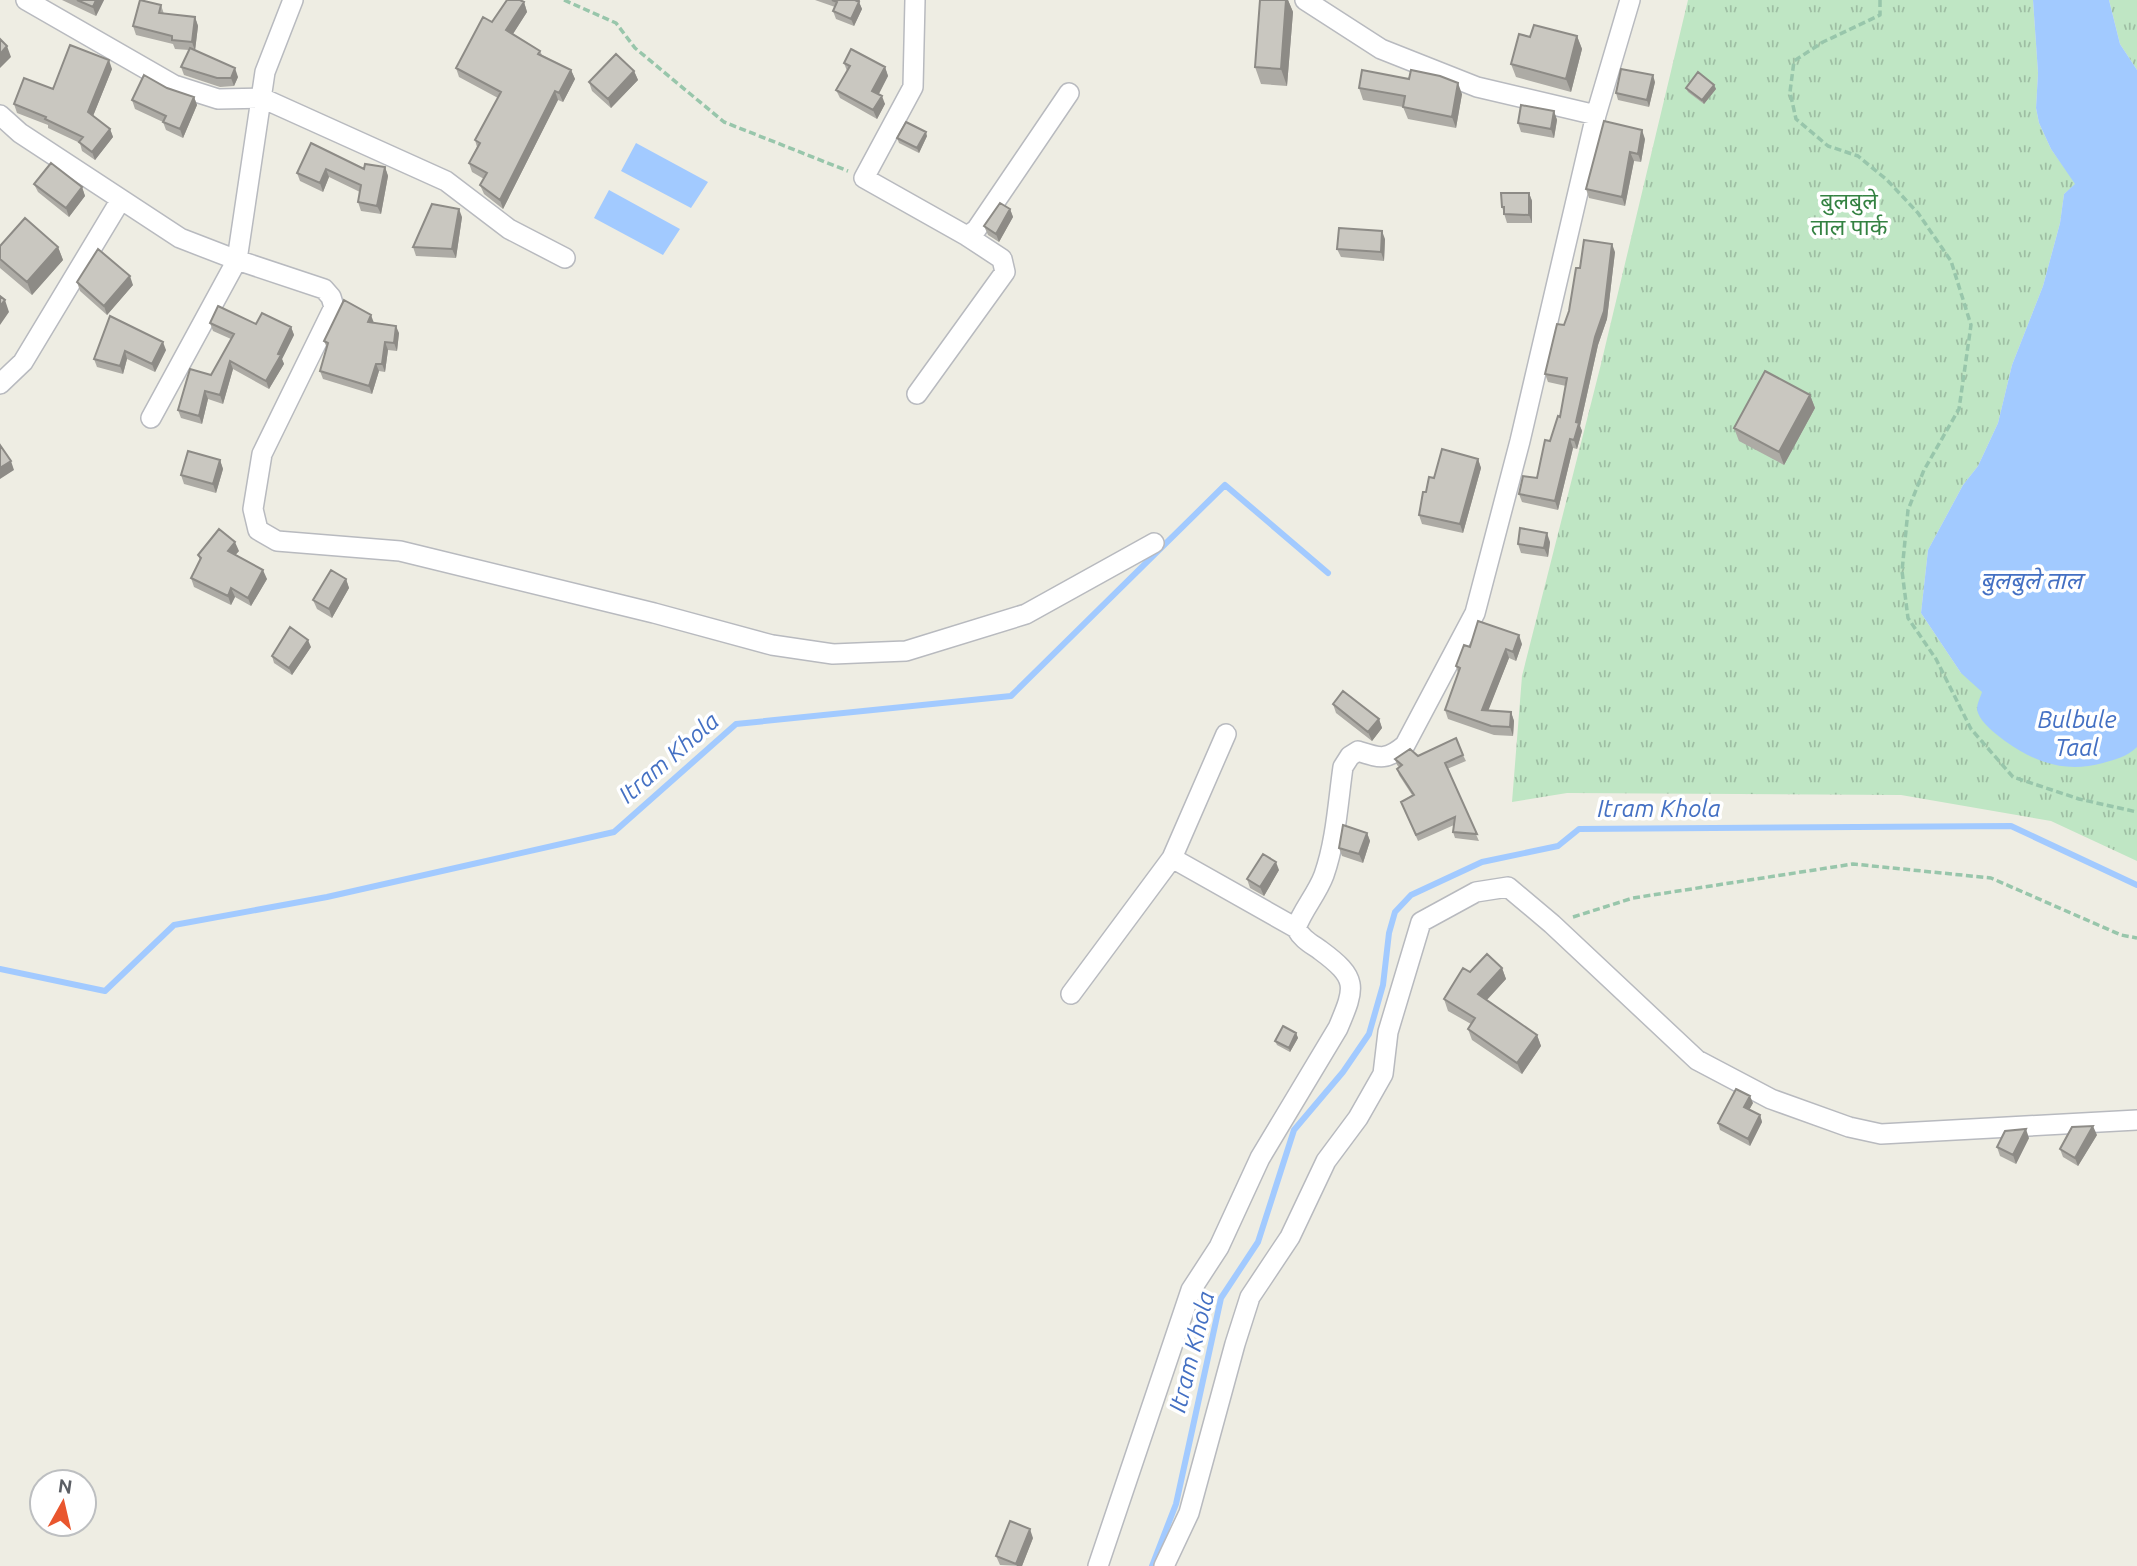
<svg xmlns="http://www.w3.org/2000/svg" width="2137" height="1566" font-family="Ubuntu,'Noto Sans Devanagari',sans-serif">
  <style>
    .grass { fill: url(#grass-tufts) }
    .water { fill: #a2caff }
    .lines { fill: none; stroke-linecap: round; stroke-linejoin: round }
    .stream { stroke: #a2caff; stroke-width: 6 }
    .minor-casing { stroke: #b8babf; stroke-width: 22 }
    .path { stroke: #98c6ab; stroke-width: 3.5; stroke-dasharray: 7 3.5; stroke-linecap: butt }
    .minor { stroke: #fff; stroke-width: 19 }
    .wall { fill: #adaba5 }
    .shaded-wall { fill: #8d8b86 }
    .building { fill: #c9c7c0; stroke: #8d8b86; stroke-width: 2 }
    .labels { text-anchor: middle; stroke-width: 7; stroke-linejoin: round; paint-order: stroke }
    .park-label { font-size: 23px; fill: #348242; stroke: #fff }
    .water-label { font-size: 24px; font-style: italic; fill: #4470c3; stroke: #fff }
  </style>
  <defs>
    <pattern id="grass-tufts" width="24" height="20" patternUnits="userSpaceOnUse" patternTransform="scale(1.75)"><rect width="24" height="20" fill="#bfe6c4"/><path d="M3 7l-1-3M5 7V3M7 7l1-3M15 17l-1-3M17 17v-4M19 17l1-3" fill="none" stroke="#9ebea3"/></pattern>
  </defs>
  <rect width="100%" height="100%" fill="#eeede3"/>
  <!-- grass -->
  <path class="grass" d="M 1688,0 L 2033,0 L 2038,73 L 2036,108 L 2039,123 L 2051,149 L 2076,184 L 2064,194 L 2060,223 L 2043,286 L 2012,365 L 1998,423 L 1978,466 L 1963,485 L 1928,550 L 1921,613 L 1961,673 L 2137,660 L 2137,861 L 2051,821 L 1901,795 L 1567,793 L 1512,802 L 1522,676 L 1601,364 Z
    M 2109,0 L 2137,0 L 2137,70 L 2120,44 Z"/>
  <!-- water -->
  <path class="water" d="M 2033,0 L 2109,0 L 2120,44 L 2137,70 L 2137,747 C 2126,757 2117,759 2103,763 C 2065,773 2036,763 2005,741 C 1996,734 1982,724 1978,713 C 1975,706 1980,699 1982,692 L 1961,673 L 1921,613 L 1928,550 L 1963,485 L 1978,466 L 1998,423 L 2012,365 L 2043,286 L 2060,223 L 2064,194 L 2075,184 L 2051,149 L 2039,123 L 2036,108 L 2038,73 Z
    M 636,143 L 708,182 L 691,208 L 621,171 Z
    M 609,190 L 680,229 L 663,255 L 594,218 Z"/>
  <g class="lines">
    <!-- stream -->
    <path class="stream" d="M 0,969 L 105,991 L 174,925 L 327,897 L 614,832 L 736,724 L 1011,696 L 1225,485 L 1328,573
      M 1152,1566 L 1176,1504 L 1221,1298 L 1258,1242 L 1294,1130 L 1343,1072 L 1369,1034 L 1383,985 L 1389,933 L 1395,912 L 1411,895 L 1482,862 L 1558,846 L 1579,829 L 2011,826 L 2137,885"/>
    <defs>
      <path id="minor" d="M 26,0 L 174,85 L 218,99 L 262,98 L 446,181 L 509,229 L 565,258
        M 915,0 L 913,87 L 864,178 L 967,236 L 976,230 L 1069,93
        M 1305,0 L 1381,49 L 1477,87 L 1596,115
        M 0,115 L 20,133 L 180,238 L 237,260 L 324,289 L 331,297 L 334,307 L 262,454 L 253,509 L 258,530 L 277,541 L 400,551 L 654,613 L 772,645 L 833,654 L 906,651 L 1026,614 L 1154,543
        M 0,384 L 23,362 L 120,201
        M 917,394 L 1005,272 L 1002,259 L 967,236
        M 151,418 L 237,260 L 265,72 L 293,0
        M 1172,858 L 1296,928
        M 1071,994 L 1172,858 L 1226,734
        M 1098,1566 L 1191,1290 L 1219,1247 L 1260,1158 L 1338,1028 C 1356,986 1358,978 1320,950 C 1310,943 1302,939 1296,928 C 1303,909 1317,894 1324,875 C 1336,841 1338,802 1343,767 L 1350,756 L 1358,751 C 1380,758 1386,761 1405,745 L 1475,613 L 1520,441 L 1596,115 L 1630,0
        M 1164,1566 L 1189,1513 L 1235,1344 L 1250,1297 L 1290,1237 L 1326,1161 L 1358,1118 L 1383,1074 L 1388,1032 L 1421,922 L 1476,892 L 1508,887 L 1552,924 L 1697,1060 L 1771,1099 L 1849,1127 L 1881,1134 L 2137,1120"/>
    </defs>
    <!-- minor casing -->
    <use href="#minor" class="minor-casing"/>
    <!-- path -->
    <path class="path" d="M 564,0 L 616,23 L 635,48 L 724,122 L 848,171
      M 1880,0 L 1880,15 L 1823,42 L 1794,61 L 1790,92 L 1796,119 L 1828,146 L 1858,156 L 1887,180 L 1918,213 L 1951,261 L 1971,325 L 1959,409 L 1924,470 L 1908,510 L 1902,571 L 1908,618 L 1936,659 L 1971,729 L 2013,777 L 2079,799 L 2137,812
      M 1573,917 L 1633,898 L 1853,864 L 1991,878 L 2121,935 L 2137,938"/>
    <!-- minor -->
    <use href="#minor" class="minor"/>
  </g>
  <!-- wall -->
  <path class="wall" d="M 62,0 L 104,0 L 96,16 Z
    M 815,0 L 860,0 L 859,2 L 862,9 L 854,26 L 836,19 L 833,11 L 835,7 Z
    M 1260,0 L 1288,0 L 1293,12 L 1287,86 L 1261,84 L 1255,67 Z
    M 524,2 L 527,12 L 513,34 L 540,51 L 542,55 L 571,70 L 575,79 L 563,102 L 558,100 L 503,209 L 484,194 L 480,185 L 484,179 L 472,172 L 469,163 L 477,147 L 475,140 L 498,98 L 459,77 L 456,68 L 492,22 Z
    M 161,5 L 164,14 L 195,17 L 198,26 L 195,50 L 238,77 L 234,86 L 220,87 L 184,75 L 181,67 L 189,50 L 175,49 L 173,44 L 136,35 L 133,26 Z
    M 1577,36 L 1582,49 L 1571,92 L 1516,77 L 1511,64 Z
    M 844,63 L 885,67 L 888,76 L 879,94 L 885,104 L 877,119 L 840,98 L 836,90 L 847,71 Z
    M 112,69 L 93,116 L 110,129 L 113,137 L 95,160 L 82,151 L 80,143 L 48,128 L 48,125 L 17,113 L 14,104 Z
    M 634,71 L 638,80 L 611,108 L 592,91 L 589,82 Z
    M 1655,82 L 1649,107 L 1618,100 L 1616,93 Z
    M 1714,85 L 1716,89 L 1704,104 L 1688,92 L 1686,88 Z
    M 167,88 L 194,97 L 197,105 L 183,138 L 166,130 L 163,122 L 135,109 L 132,100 Z
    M 1359,88 L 1462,94 L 1456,128 L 1408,119 L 1403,107 L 1363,100 Z
    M 1554,111 L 1557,120 L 1554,138 L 1521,132 L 1518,123 Z
    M 927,136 L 919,153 L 899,143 L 897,138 Z
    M 1645,139 L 1641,162 L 1634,161 L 1625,206 L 1589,198 L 1586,189 Z
    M 311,143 L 364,169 L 385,167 L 388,176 L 381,214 L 361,211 L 358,202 L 360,192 L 329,177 L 323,192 L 300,181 L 297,173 Z
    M 34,184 L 82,187 L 85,196 L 69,217 L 38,192 Z
    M 1529,193 L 1532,201 L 1532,223 L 1507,223 L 1502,207 Z
    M 1010,209 L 1013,217 L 999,242 L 988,235 L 984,226 Z
    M 462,217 L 456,258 L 416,256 L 413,247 Z
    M 1385,239 L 1384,261 L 1341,257 L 1337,249 Z
    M 0,246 L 58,247 L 63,260 L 32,295 L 0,268 Z
    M 1615,252 L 1607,319 L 1598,345 L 1580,426 L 1582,431 L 1577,449 L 1573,448 L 1558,510 L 1522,502 L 1519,494 L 1537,478 L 1560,417 L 1566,386 L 1548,382 L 1545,374 L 1569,311 L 1580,268 Z
    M 77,282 L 133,285 L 107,315 L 80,291 Z
    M 110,316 L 166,350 L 155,372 L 127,359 L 123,374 L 97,367 L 94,359 Z
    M 210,323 L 291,327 L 294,335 L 282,359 L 284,364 L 269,389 L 233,369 L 223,404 L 208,399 L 202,424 L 181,418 L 178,410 L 211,375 L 231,339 L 213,331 Z
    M 374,323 L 399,333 L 397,351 L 388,350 L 385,372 L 379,371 L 372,394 L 323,379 L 320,371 L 327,348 L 324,341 Z
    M 1810,395 L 1815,408 L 1784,465 L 1739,441 L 1734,428 Z
    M 1478,459 L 1481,468 L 1463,533 L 1422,524 L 1419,515 L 1426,492 L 1434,478 Z
    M 220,460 L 223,469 L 216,493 L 184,484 L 181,475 Z
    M 1550,542 L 1548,557 L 1521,553 L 1518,544 Z
    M 239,551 L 235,555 L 267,579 L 251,606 L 235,597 L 231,605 L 194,587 L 191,578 L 200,560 L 198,555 Z
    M 346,579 L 349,588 L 332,618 L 317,609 L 313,600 Z
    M 1522,644 L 1516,661 L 1509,658 L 1488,710 L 1511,712 L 1514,721 L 1513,736 L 1494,735 L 1448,719 L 1445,710 L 1458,673 L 1456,666 L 1470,647 Z
    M 311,647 L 292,675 L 274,663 L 272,656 Z
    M 1333,704 L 1379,719 L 1382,728 L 1372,741 L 1336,713 Z
    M 1463,755 L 1466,761 L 1447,769 L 1479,841 L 1455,838 L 1453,832 L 1454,825 L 1418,841 L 1401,802 L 1412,795 L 1399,775 L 1397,769 L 1399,767 L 1397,765 L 1395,759 L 1418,756 Z
    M 1367,833 L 1370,841 L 1363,863 L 1342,856 L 1339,848 Z
    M 1279,870 L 1264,896 L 1250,888 L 1247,879 Z
    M 1502,968 L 1506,979 L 1487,1000 L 1537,1035 L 1541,1046 L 1522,1074 L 1472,1040 L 1468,1029 L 1471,1024 L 1448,1011 L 1444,999 L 1470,972 Z
    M 1296,1033 L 1298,1038 L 1290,1052 L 1277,1045 L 1275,1041 Z
    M 1753,1103 L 1749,1110 L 1760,1115 L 1762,1122 L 1750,1146 L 1720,1130 L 1718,1123 Z
    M 2097,1135 L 2078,1166 L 2063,1157 L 2060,1149 Z
    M 2029,1138 L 2016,1164 L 2000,1156 L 1997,1147 Z
    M 1033,1538 L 1022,1566 L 1000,1565 L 996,1556 Z"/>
  <!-- shaded-wall -->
  <path class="shaded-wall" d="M 96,0 L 104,0 L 96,16 L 93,7 Z
    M 854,0 L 860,0 L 859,2 L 862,9 L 854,26 L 851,19 Z
    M 1286,0 L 1288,0 L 1293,12 L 1287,86 L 1281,69 Z
    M 524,2 L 527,12 L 509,40 L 506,30 Z
    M 195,17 L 198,26 L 195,51 L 192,42 Z
    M 1577,36 L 1582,49 L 1571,92 L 1566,79 Z
    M 7,46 L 11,57 L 0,68 L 0,54 Z
    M 109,60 L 112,69 L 91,121 L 88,112 Z
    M 885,67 L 888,76 L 876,99 L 872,91 Z
    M 235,68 L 238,77 L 234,86 L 231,78 Z
    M 571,70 L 575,79 L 563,102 L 559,93 Z
    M 634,71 L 638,80 L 611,108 L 608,99 Z
    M 1653,75 L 1655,82 L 1649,107 L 1647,100 Z
    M 1458,83 L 1462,94 L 1456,128 L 1452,117 Z
    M 1714,85 L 1716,89 L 1704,104 L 1702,100 Z
    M 555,91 L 558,100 L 503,209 L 500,200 Z
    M 882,96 L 885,104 L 877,119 L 873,110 Z
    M 194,97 L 197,105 L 183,138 L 180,129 Z
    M 1554,111 L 1557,120 L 1554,138 L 1551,129 Z
    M 110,129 L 113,137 L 95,160 L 92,152 Z
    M 1642,130 L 1645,139 L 1641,162 L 1638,154 Z
    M 926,132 L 927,136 L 919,153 L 917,148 Z
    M 1630,152 L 1634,161 L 1625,206 L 1622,197 Z
    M 385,167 L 388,176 L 381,214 L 377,206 Z
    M 326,169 L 329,177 L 323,192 L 320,183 Z
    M 82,187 L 85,196 L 69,217 L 66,208 Z
    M 1529,193 L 1532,201 L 1532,223 L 1529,215 Z
    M 459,209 L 462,217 L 456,258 L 452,249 Z
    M 1010,209 L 1013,217 L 999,242 L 996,234 Z
    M 1382,231 L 1385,239 L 1384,261 L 1381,252 Z
    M 1612,244 L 1615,252 L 1607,319 L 1598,345 L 1580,426 L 1582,431 L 1577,449 L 1574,440 L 1576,422 Z
    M 58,247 L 63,260 L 32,295 L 27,282 Z
    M 130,276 L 133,285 L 107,315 L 104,306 Z
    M 5,300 L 9,312 L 0,325 L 0,306 Z
    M 371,315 L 374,323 L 368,322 Z
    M 396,326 L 399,333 L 397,351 L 394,343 Z
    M 291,327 L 294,335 L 282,359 L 284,364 L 269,389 L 266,381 Z
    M 163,342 L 166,350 L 155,372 L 152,364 Z
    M 385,342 L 388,350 L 385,372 L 382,364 Z
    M 125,351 L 127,359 L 123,374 L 120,366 Z
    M 230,361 L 233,369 L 223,404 L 220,395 Z
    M 376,364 L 379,371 L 372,394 L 369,386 Z
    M 205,391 L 208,399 L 202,424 L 199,416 Z
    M 1810,395 L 1815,408 L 1784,465 L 1779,452 Z
    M 1570,439 L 1573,448 L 1558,510 L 1555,501 Z
    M 1478,459 L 1481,468 L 1463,533 L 1460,524 Z
    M 220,460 L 223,469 L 216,493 L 213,484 Z
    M 11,461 L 14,470 L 0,479 L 0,468 Z
    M 1547,533 L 1550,542 L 1548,557 L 1544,548 Z
    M 235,542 L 239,551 L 231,560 L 228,551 Z
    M 263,570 L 267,579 L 251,606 L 248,598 Z
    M 346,579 L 349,588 L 332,618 L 329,609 Z
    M 231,588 L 235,597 L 231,605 L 228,596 Z
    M 1519,635 L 1522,644 L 1516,661 L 1513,652 Z
    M 308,640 L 311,647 L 292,675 L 289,668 Z
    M 1506,649 L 1509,658 L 1485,719 L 1482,710 Z
    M 1511,712 L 1514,721 L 1513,736 L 1510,727 Z
    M 1379,719 L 1382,728 L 1372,741 L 1368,732 Z
    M 1367,833 L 1370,841 L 1363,863 L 1359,854 Z
    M 1276,862 L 1279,870 L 1264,896 L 1260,887 Z
    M 1502,968 L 1506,979 L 1482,1005 L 1478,994 Z
    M 1296,1033 L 1298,1038 L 1290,1052 L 1289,1048 Z
    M 1537,1035 L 1541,1046 L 1522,1074 L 1517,1063 Z
    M 1750,1096 L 1753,1103 L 1747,1114 L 1744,1107 Z
    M 1760,1115 L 1762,1122 L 1750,1146 L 1748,1139 Z
    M 2093,1126 L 2097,1135 L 2078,1166 L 2075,1158 Z
    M 2026,1129 L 2029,1138 L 2016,1164 L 2013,1155 Z
    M 1030,1529 L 1033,1538 L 1022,1566 L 1017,1566 L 1016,1564 Z"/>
  <!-- building -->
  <path class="building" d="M 77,0 L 96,0 L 93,7 Z
    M 140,0 L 161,5 L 159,13 L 195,17 L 192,42 L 172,40 L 172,36 L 133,26 Z
    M 507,0 L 520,0 L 524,2 L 506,30 L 540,51 L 538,54 L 571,70 L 559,93 L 555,91 L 500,200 L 480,185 L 487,173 L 469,163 L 480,143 L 475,140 L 501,92 L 456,68 L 483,17 L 492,22 Z
    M 832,0 L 855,0 L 859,2 L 851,19 L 833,11 L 837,2 Z
    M 1260,0 L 1286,0 L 1281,69 L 1255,67 Z
    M 1534,25 L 1577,36 L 1566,79 L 1511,64 L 1519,34 L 1530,37 Z
    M 0,39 L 7,46 L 0,54 Z
    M 70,45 L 109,60 L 88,112 L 110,129 L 92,152 L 79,142 L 83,137 L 45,119 L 46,117 L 14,104 L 24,78 L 53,89 Z
    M 190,48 L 235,68 L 231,78 L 217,78 L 181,67 Z
    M 851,49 L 885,67 L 872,91 L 882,96 L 873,110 L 836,90 L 850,66 L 844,63 Z
    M 616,54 L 634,71 L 608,99 L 589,82 Z
    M 1621,69 L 1653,75 L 1647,100 L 1616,93 Z
    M 1362,70 L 1409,79 L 1411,70 L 1440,76 L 1458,83 L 1452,117 L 1403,107 L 1405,96 L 1359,88 Z
    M 1698,72 L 1714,85 L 1702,100 L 1686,88 Z
    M 144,75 L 167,88 L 194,97 L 180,129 L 163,122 L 166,116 L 132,100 Z
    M 1521,105 L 1554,111 L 1551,129 L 1518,123 Z
    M 1604,121 L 1642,130 L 1638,154 L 1630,152 L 1622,197 L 1586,189 Z
    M 906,122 L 926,132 L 917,148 L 897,138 Z
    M 311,143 L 364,169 L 365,164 L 385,167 L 377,206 L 358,202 L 361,185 L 326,169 L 320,183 L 297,173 Z
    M 51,163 L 82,187 L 66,208 L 34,184 Z
    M 1501,193 L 1529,193 L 1529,215 L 1504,214 L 1504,207 L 1502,207 Z
    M 1000,203 L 1010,209 L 996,234 L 984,226 Z
    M 432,204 L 459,209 L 452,249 L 413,247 Z
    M 25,218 L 58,247 L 27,282 L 0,259 L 0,246 Z
    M 1339,228 L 1382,231 L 1381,252 L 1337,249 Z
    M 1584,240 L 1612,244 L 1604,311 L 1595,337 L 1576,422 L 1579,423 L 1574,440 L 1570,439 L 1555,501 L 1519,494 L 1523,476 L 1537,478 L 1545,440 L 1550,441 L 1558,416 L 1560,417 L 1567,378 L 1545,374 L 1557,324 L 1564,325 L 1569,311 L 1576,268 L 1580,268 Z
    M 98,249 L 130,276 L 104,306 L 77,282 Z
    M 0,296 L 5,300 L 0,306 Z
    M 344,300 L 371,315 L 368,322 L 396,326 L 394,343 L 385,342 L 382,364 L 376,364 L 369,386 L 320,371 L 328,343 L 324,341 Z
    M 218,306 L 256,324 L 262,313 L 291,327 L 278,354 L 281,355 L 266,381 L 230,361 L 220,395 L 205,391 L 199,416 L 178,410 L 190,369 L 211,375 L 234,334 L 210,323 Z
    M 110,316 L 163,342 L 152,364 L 125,351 L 120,366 L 94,359 Z
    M 1765,371 L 1810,395 L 1779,452 L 1734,428 Z
    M 0,445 L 11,461 L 0,468 Z
    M 1442,449 L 1478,459 L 1460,524 L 1419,515 L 1423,492 L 1426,492 L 1429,477 L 1434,478 Z
    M 188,451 L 220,460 L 213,484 L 181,475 Z
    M 1520,528 L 1547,533 L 1544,548 L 1518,544 Z
    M 219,529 L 235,542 L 228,551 L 263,570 L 248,598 L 231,588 L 228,596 L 191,578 L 201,558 L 198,555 Z
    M 331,570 L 346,579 L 329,609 L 313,600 Z
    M 1478,621 L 1519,635 L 1513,652 L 1506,649 L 1482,710 L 1511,712 L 1510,727 L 1491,726 L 1445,710 L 1460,668 L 1456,666 L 1464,645 L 1470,647 Z
    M 290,627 L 308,640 L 289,668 L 272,656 Z
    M 1343,691 L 1379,719 L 1368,732 L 1333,704 Z
    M 1456,738 L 1463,755 L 1445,763 L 1477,834 L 1453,832 L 1455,817 L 1416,835 L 1401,802 L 1414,795 L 1397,769 L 1402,765 L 1395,759 L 1410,749 L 1418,756 Z
    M 1343,825 L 1367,833 L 1359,854 L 1339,848 Z
    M 1263,854 L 1276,862 L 1260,887 L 1247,879 Z
    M 1487,954 L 1502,968 L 1478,994 L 1537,1035 L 1517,1063 L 1468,1029 L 1475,1018 L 1444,999 L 1463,968 L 1470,972 Z
    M 1283,1026 L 1296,1033 L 1289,1048 L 1275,1041 Z
    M 1736,1089 L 1750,1096 L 1744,1107 L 1760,1115 L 1748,1139 L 1718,1123 Z
    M 2093,1126 L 2075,1158 L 2060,1149 L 2072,1127 Z
    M 2026,1129 L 2013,1155 L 1997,1147 L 2005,1131 Z
    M 1010,1521 L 1030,1529 L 1016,1564 L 996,1556 Z"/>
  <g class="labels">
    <!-- park labels -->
    <g class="park-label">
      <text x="1849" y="209">बुलबुले<tspan x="1849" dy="26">ताल पार्क</tspan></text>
    </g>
    <!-- water labels -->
    <g class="water-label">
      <text x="2031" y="589">बुलबुले ताल</text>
      <text x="2077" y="728">Bulbule<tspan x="2077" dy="28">Taal</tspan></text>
      <text transform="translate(669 758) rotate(-41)" y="8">Itram Khola</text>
      <text x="1659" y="817">Itram Khola</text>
      <text transform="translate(1192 1352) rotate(-76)" y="8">Itram Khola</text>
    </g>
  </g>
  <!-- north arrow -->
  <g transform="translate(63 1503) rotate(8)"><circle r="33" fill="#ffffff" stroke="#bdbfc1" stroke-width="2"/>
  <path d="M0-5L12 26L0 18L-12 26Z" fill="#e9562e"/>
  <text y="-10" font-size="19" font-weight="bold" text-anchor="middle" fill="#5b5e64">N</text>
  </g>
</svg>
